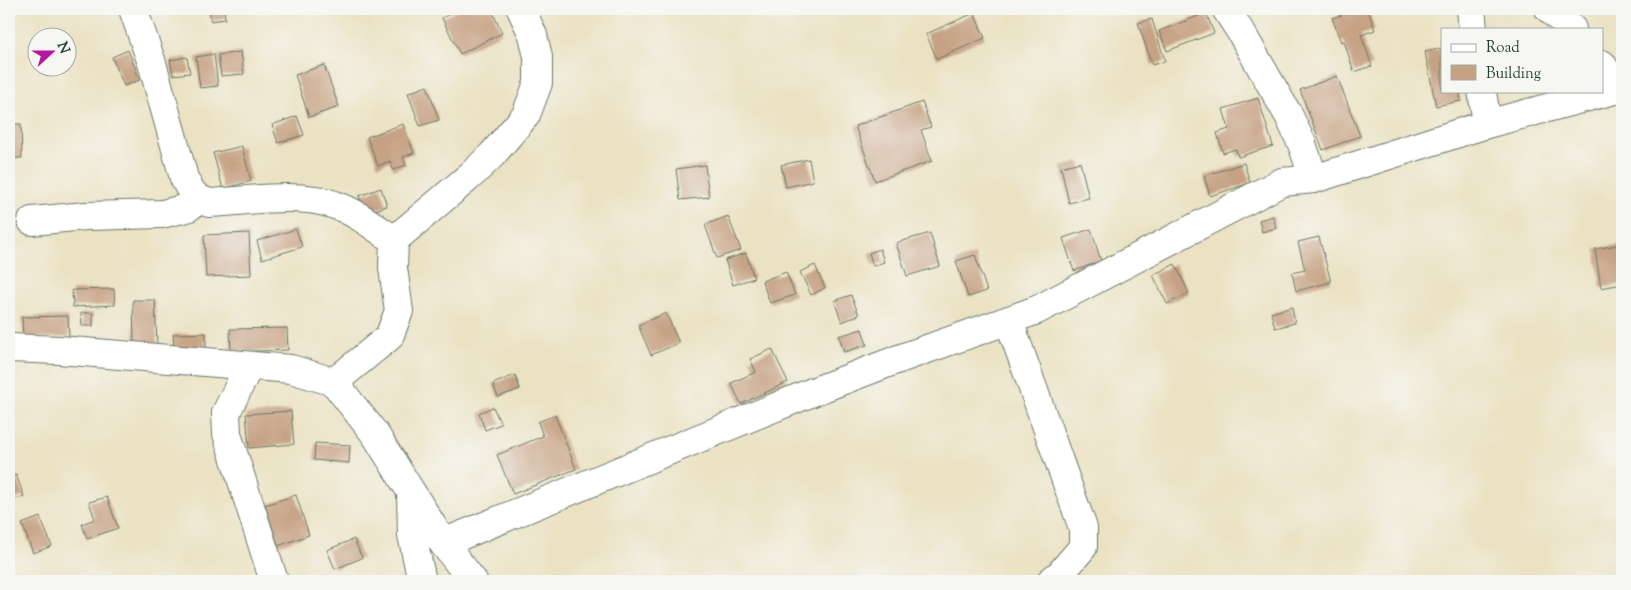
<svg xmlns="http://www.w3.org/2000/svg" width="1631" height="590" font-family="'Sorts Mill Goudy',serif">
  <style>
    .building { fill: #c6a183 }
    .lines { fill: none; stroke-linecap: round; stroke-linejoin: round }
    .minor-casing { stroke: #676; stroke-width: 30 }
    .minor { stroke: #fff; stroke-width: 28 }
  </style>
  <rect width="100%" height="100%" fill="#f6f6f2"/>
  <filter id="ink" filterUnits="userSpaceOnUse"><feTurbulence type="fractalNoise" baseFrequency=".02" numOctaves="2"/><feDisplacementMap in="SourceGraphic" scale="10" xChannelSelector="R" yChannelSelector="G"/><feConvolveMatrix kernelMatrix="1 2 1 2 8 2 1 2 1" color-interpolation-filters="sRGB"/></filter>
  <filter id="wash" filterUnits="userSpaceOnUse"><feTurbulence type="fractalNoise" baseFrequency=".0096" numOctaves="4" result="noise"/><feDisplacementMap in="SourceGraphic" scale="20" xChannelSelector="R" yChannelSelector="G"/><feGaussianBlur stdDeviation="1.12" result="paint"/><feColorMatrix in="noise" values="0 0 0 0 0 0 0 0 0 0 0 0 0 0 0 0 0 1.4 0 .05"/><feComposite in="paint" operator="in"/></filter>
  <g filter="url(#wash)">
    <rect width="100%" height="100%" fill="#ebe2c3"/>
    <g id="blocks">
      <!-- building -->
      <path class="building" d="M 209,9 L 224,9 L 225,19 L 211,21 Z
        M 460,9 L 491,9 L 502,33 L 460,54 L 442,18 Z
        M 1360,9 L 1368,9 L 1375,30 L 1361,35 L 1372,66 L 1354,72 L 1344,41 L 1341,42 L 1332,18 Z
        M 974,13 L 985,38 L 937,59 L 926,34 Z
        M 1206,13 L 1214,33 L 1167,51 L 1159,31 Z
        M 1152,19 L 1165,61 L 1152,65 L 1138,23 Z
        M 1442,48 L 1442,91 L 1459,91 L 1461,101 L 1436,106 L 1425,52 Z
        M 128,50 L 140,80 L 124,86 L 112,57 Z
        M 241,52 L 244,74 L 221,76 L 218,55 Z
        M 214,54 L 218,86 L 200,88 L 196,57 Z
        M 187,57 L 190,73 L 173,75 L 170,60 Z
        M 324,65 L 339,107 L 309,117 L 295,75 Z
        M 1337,76 L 1360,136 L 1323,150 L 1300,90 Z
        M 427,86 L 439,120 L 420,126 L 408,93 Z
        M 1258,98 L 1273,146 L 1238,157 L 1236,149 L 1223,153 L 1217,133 L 1229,129 L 1223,109 Z
        M 922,102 L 931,127 L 921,130 L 932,161 L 875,181 L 855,126 Z
        M 297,116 L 304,135 L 278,143 L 272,125 Z
        M 9,124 L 21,124 L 22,158 L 9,158 Z
        M 403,124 L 414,153 L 403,157 L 406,165 L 393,170 L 390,161 L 378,166 L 367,137 Z
        M 242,146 L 251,181 L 223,189 L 213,153 Z
        M 809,159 L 813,181 L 786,187 L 781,165 Z
        M 1080,162 L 1089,198 L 1069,203 L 1061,167 Z
        M 1244,163 L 1250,183 L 1210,196 L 1204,176 Z
        M 705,165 L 709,197 L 680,200 L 676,169 Z
        M 381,188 L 387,206 L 365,214 L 359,196 Z
        M 728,216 L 741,250 L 717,258 L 705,225 Z
        M 1273,216 L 1276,228 L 1262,232 L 1259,220 Z
        M 296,229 L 302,247 L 262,259 L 257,241 Z
        M 1091,229 L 1101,261 L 1074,271 L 1063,238 Z
        M 249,233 L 251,275 L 206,277 L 204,235 Z
        M 930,233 L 940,266 L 907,276 L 896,243 Z
        M 1319,237 L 1331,282 L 1296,291 L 1292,273 L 1305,270 L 1298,242 Z
        M 1622,244 L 1622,284 L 1601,288 L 1595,249 Z
        M 880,249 L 884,262 L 873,266 L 869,253 Z
        M 746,253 L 754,278 L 733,285 L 725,260 Z
        M 975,255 L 987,291 L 968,297 L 956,261 Z
        M 1175,264 L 1189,293 L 1167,304 L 1153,275 Z
        M 815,265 L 825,288 L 811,295 L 800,272 Z
        M 786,272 L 795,295 L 770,303 L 762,281 Z
        M 114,289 L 115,305 L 73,307 L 72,290 Z
        M 851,295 L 859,315 L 842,322 L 834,301 Z
        M 133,300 L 155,300 L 157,344 L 134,345 Z
        M 1292,307 L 1295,323 L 1275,328 L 1271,313 Z
        M 81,313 L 93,313 L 93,326 L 82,326 Z
        M 666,313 L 679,343 L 651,355 L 638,325 Z
        M 68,316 L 69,337 L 23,338 L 22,317 Z
        M 287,328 L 288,350 L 231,352 L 230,329 Z
        M 862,329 L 867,345 L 844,352 L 839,336 Z
        M 206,333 L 206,349 L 174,350 L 173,334 Z
        M 772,349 L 788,382 L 741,404 L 731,383 L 756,372 L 750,359 Z
        M 515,375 L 520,389 L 498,397 L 493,384 Z
        M 493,407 L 501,424 L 485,430 L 479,413 Z
        M 291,411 L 294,444 L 249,448 L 246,414 Z
        M 555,415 L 576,469 L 513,494 L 497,455 L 543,436 L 538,422 Z
        M 315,443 L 350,445 L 349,463 L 314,460 Z
        M 16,475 L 24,496 L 9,502 L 9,478 Z
        M 296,495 L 309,535 L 278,546 L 265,505 Z
        M 107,497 L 118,528 L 87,539 L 82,524 L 95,519 L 89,502 Z
        M 40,517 L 52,546 L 33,553 L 22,524 Z
        M 354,539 L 362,558 L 335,569 L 327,550 Z"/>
    </g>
  </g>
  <g filter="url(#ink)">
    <use href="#blocks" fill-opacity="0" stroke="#676" stroke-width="1"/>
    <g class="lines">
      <defs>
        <path id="minor" d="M 133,9 L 152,63 L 184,178 C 191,192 194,198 209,203 C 248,201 299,192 335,205 C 356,212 376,228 394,240
          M 1226,9 L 1242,34 L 1289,116 L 1302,144 L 1314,179
          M 1471,9 L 1473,29
          M 1549,9 L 1572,29
          M 1602,64 L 1618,90
          M 1482,91 L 1487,124
          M 32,221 L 86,216 L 162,214 L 187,208 L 199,200
          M 1009,321 L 1083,528 L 1083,547 L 1060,574 L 1051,581
          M 9,348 L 59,350 L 291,369 L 334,382 L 375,434 L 443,543 L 473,581
          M 249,366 L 226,413 L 227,434 L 274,581
          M 334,382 L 389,337 L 399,311 L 393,268 L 394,240 L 470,176 L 492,155 L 526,115 L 538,83 L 538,57 L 533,35 L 521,9
          M 411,493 L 412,535 L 422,581
          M 443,543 L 815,391 L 896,360 L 1037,310 L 1282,182 L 1314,179 L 1487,124 L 1622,88"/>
      </defs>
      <!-- minor casing -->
      <use href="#minor" class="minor-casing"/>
      <!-- minor -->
      <use href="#minor" class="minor"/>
    </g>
  </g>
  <!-- margin -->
  <rect width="1631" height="590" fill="none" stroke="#f6f6f2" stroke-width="30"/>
  <!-- legend -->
  <rect x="1441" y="28" width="162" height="65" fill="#f6f6f2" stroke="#a0aca6"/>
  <rect x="1451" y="44" width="25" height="8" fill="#ffffff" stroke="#a0aca6"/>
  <text x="1486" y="52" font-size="15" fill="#1f3d34">Road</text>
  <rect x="1451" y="65" width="25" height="15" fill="#c6a183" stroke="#a0aca6"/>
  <text x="1486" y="78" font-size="15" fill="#1f3d34">Building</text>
  <!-- north arrow -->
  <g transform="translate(52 52) rotate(69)"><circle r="24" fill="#f6f6f2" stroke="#a0aca6"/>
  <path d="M0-4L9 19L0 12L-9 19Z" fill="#b5179e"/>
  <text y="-8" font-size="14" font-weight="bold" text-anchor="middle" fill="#1f3d34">N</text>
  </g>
</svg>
